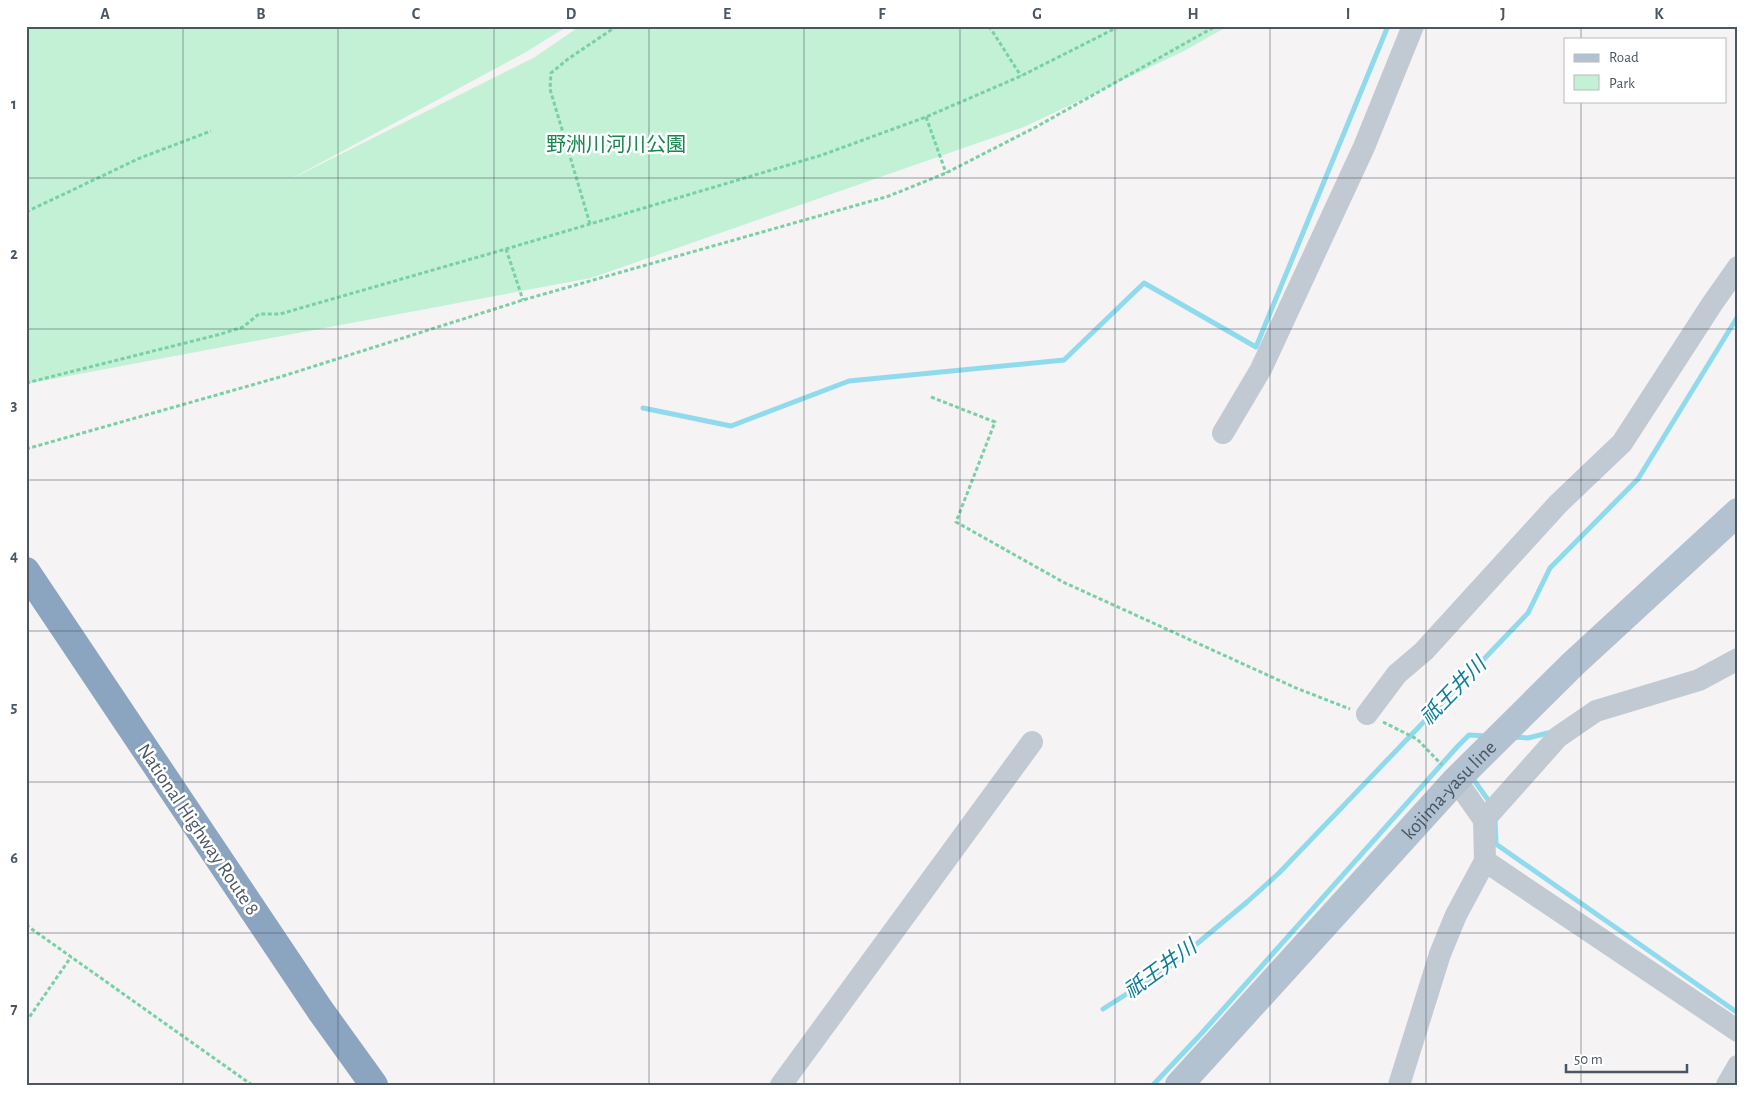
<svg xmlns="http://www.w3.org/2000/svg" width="1764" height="1111" font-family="'Alegreya Sans','Noto Sans JP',sans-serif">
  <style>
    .green { fill: #c3f1d5 }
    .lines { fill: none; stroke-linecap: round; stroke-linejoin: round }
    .stream { stroke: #90daee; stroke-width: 5 }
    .path { stroke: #7ad0a6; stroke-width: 3; stroke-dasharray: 4 2.5; stroke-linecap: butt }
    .minor { stroke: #c1cad2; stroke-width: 22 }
    .major { stroke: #b3c2d1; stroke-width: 28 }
    .highway { stroke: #8ba5c1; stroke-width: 28 }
    .grid { fill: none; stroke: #4a5661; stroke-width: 1; stroke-opacity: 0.55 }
    .labels { text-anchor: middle; stroke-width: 5; stroke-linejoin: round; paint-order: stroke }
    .park-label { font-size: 20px; fill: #17864f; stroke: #fff }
    .street-label { font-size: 20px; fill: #4a5661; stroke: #fff }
    .water-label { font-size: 21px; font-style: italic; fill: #0c7c9b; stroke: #fff }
    .neatline { fill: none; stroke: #4a5661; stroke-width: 2 }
    .grid-label { font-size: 16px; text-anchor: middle; font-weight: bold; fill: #4a5661 }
  </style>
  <rect width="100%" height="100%" fill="#f5f3f3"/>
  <!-- green -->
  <path class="green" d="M 26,26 L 568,26 L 526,52 L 285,182 L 535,57 L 580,26 L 1228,26 L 1184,51 L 1024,127 L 591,278 L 26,384 Z"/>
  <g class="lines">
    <!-- stream -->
    <path class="stream" d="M 643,408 L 731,426 L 849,381 L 1064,360 L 1144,283 L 1256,347 L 1388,26
      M 1513,737 L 1528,738 L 1552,732
      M 1471,776 L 1491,804
      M 1495,818 L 1496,844 L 1738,1013
      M 1103,1009 L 1169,967 L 1247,902 L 1279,873 L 1528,613 L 1550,568 L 1638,479 L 1738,316
      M 1153,1085 L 1201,1034 L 1457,747 L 1469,735 L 1488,736"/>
    <!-- path -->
    <path class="path" d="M 989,26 L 1021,76
      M 926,117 L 946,173
      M 26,212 L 140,158 L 211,131
      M 590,224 L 550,89 L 551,73 L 568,59 L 617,26
      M 506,249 L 523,300
      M 26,383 L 221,334 L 243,327 L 259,314 L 280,314 L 506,249 L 822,155 L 926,117 L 1021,76 L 1120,26
      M 931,397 L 995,422 L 956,522 L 1063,582 L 1296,688 L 1350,709
      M 26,449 L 280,377 L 523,300 L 889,196 L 946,173 L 1036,127 L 1216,26
      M 1383,722 L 1417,739 L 1442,765
      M 26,925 L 252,1085
      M 26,1022 L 71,957"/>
    <!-- minor -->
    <path class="minor" d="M 1223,433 L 1261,369 L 1364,147 L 1413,26
      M 1367,714 L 1397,674 L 1424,651 L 1558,504 L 1622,443 L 1712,304 L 1738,267
      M 1484,820 L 1558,737 L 1596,711 L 1699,680 L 1738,659
      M 1485,861 L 1738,1031
      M 781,1085 L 1032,742
      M 1399,1085 L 1440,954 L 1456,915 L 1485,861 L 1484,820 L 1456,780
      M 1727,1085 L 1738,1066"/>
    <!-- major -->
    <path class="major" id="s1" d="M 1179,1085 L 1456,780 L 1573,664 L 1738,512"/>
    <!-- highway -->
    <path class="highway" d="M 26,571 L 320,1010 L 374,1085"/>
  </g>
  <!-- grid -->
  <path class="grid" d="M 183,26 L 183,1085M 338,26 L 338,1085M 494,26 L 494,1085M 649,26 L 649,1085M 804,26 L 804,1085M 960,26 L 960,1085M 1115,26 L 1115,1085M 1270,26 L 1270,1085M 1426,26 L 1426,1085M 1581,26 L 1581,39M 1581,101 L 1581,1085M 26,178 L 1738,178M 26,329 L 1738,329M 26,480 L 1738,480M 26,631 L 1738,631M 26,782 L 1738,782M 26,933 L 1738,933"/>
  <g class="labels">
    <!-- park labels -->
    <g class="park-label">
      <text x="616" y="151">野洲川河川公園</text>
    </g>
    <!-- street labels -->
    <g class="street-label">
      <text dy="7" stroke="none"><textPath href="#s1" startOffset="400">kojima-yasu line</textPath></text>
      <text transform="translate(199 829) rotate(56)" y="7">National Highway Route 8</text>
    </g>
    <!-- water labels -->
    <g class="water-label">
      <text transform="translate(1453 691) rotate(-46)" y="7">祇王井川</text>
      <text transform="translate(1160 969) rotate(-36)" y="7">祇王井川</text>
    </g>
  </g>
  <!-- border -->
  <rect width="1764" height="1111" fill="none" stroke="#ffffff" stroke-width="55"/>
  <!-- legend -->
  <rect x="1564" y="38" width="162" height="65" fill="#ffffff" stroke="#b7bbc0"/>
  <rect x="1574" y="54" width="25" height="8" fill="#b3c2d1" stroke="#b7bbc0"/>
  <text x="1609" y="62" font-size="15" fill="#4a5661">Road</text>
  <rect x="1574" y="75" width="25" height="15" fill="#c3f1d5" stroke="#b7bbc0"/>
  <text x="1609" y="88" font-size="15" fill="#4a5661">Park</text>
  <!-- scale -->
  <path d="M1566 1064v8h121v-8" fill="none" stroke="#4a5661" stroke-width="2.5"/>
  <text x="1574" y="1064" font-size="15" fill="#4a5661" stroke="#ffffff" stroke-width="4" paint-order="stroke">50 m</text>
  <rect x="28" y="28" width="1708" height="1056" class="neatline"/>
  <g class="grid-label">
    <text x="105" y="19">A</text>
    <text x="261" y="19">B</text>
    <text x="416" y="19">C</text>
    <text x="571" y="19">D</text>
    <text x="727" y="19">E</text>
    <text x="882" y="19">F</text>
    <text x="1037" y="19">G</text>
    <text x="1193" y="19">H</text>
    <text x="1348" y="19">I</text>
    <text x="1503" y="19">J</text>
    <text x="1659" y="19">K</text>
    <text x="14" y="109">1</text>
    <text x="14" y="259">2</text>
    <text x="14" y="410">3</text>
    <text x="14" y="561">4</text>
    <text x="14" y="712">5</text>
    <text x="14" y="863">6</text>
    <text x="14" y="1014">7</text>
  </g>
</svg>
